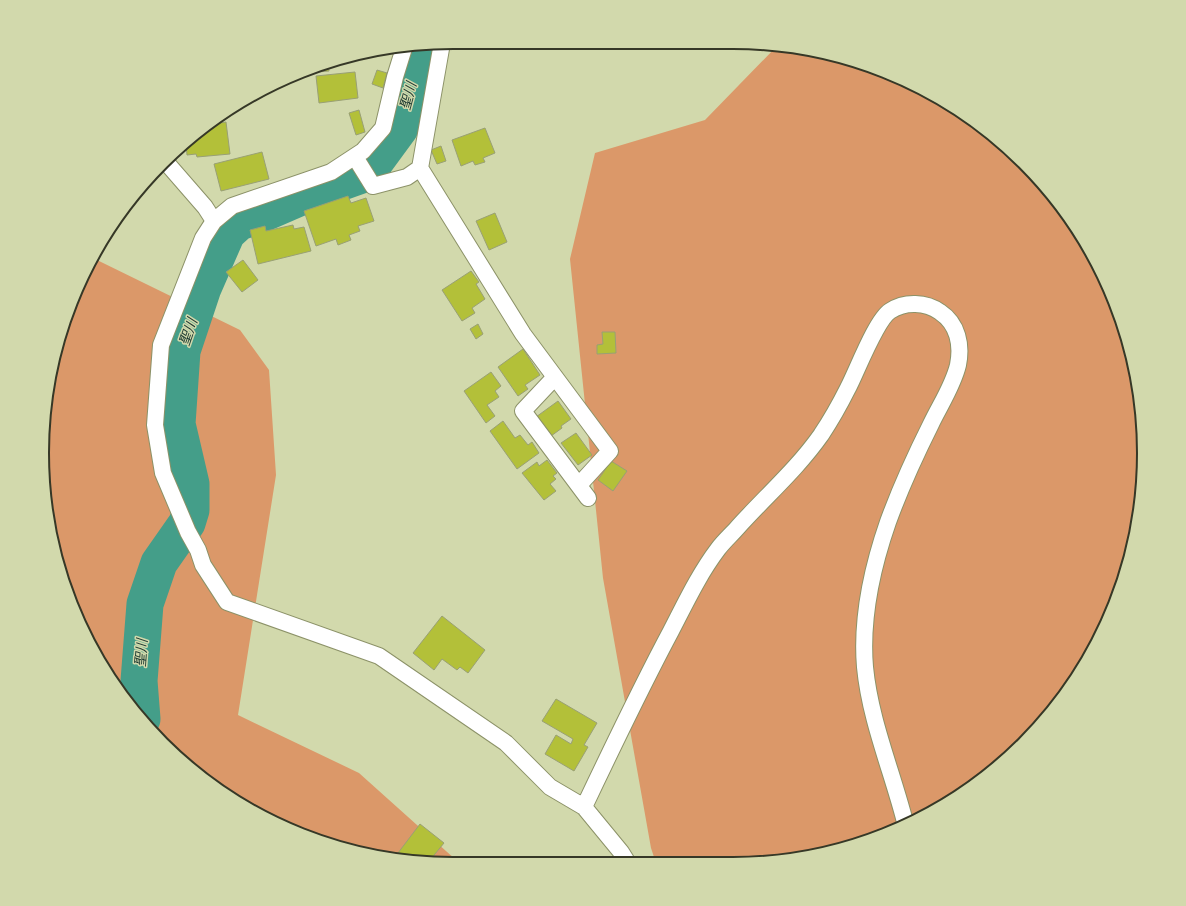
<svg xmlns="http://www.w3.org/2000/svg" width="1186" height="906" font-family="'Source Serif 4','Noto Sans JP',serif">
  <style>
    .green { fill: #db9869 }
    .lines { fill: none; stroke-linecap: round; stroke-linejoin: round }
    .river { stroke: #449e89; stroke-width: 37 }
    .building { fill: #b3c039; stroke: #99a075 }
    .street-casing { stroke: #8c9268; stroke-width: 18 }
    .street { stroke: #fff; stroke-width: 16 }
    .labels { text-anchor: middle; stroke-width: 3; stroke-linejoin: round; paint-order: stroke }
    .water-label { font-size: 14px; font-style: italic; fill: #1d3931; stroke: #d2d9ac }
    .rim { fill: none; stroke: #363827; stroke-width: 2 }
  </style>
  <rect width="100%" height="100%" fill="#d2d9ac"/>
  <!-- green -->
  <path class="green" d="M 777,46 L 840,56 L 915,84 L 962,111 L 1023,162 L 1075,224 L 1113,296 L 1136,373 L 1144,453 L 1136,533 L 1113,610 L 1075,681 L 1024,743 L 962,795 L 865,842 L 786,861 L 655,860 L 651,848 L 603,578 L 570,259 L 595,153 L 705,120 Z
    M 95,253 L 99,261 L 240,330 L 269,370 L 276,475 L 238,715 L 359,773 L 456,860 L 399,860 L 321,842 L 225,795 L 163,744 L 111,682 L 64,585 L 43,480 L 50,373 L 84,271 Z"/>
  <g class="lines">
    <!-- river -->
    <path class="river" d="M 142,719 L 139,681 L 145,604 L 159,563 L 187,523 L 191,510 L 191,484 L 177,424 L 182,351 L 203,288 L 227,233 L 239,222 L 255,217 L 308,194 L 367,173 L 400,128 L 410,83 L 426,46"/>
  </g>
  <!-- building -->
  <path class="building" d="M 328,64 L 329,71 L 306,73 Z
    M 377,70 L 387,73 L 383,88 L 372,84 Z
    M 355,72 L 358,98 L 319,103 L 316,76 Z
    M 359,110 L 365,132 L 356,135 L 349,113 Z
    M 226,122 L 230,154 L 197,157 L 196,154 L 187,155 L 186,144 L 213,124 Z
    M 485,128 L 495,153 L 483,158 L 485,162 L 475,165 L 473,161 L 461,166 L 452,140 Z
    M 441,146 L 446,161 L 437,164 L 431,150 Z
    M 262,152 L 269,179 L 221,191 L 214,164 Z
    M 348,196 L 351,203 L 366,198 L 374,221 L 358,226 L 360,231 L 349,235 L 351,240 L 338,245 L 336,239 L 316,246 L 304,211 Z
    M 495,213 L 507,242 L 489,250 L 476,221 Z
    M 293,225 L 294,229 L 304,227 L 311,251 L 258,264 L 250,230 L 265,226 L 266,231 Z
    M 243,260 L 258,280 L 242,292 L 226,272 Z
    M 471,271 L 479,282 L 476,284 L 485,299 L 472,308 L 475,313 L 462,321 L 442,290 Z
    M 478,324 L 483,334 L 476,339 L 470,329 Z
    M 602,332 L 615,332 L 616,353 L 597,354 L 597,345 L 603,344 Z
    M 523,349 L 540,375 L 525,385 L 528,389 L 518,396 L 498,367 Z
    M 491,372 L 501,386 L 495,391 L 499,397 L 487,405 L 495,416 L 486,423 L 464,391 Z
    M 558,401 L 571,419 L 561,426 L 562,428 L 551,436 L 536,417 Z
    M 503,421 L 515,438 L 520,435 L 528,445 L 532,442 L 539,453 L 517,469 L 490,431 Z
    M 576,433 L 592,455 L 578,465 L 561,443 Z
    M 547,460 L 557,473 L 553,476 L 556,479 L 550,484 L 556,491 L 544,500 L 522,473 L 537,462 L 539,466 Z
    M 611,461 L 627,471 L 613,491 L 598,480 Z
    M 442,616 L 485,650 L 468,673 L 460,667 L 457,670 L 442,659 L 434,670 L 413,653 Z
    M 556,699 L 597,723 L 584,745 L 588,747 L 574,771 L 545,754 L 556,735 L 571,744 L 573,739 L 542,721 Z
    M 420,824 L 444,843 L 430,860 L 408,860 L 398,853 Z"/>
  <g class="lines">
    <defs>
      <path id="street" d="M 442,43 L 420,168 L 523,334 L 610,451 L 579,485
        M 404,48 L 395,77 L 383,128 L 363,151 L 331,172 L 232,206 L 214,221 L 203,238 L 161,345 L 155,425 L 163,473 L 188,532 L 198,550 L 203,565 L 227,602 L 379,656 L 506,743 L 550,787 L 584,807 L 621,852 L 626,860
        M 355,157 L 373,186 L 407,177 L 420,168
        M 165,161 L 205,207 L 214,221
        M 555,377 L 523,411 L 588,498
        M 584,807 C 612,748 640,689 671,631 C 685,604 699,574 718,549 C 724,541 731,535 738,527 C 766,496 797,469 821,435 C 831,420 840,404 848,388 C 857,371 876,320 890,311 C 905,301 926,302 940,312 C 958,324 962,345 958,365 C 953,386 940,405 931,424 C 915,456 900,489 888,522 C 872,568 861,619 865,667 C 870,720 892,771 905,822"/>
    </defs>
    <!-- street casing -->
    <use href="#street" class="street-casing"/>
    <!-- street -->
    <use href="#street" class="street"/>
  </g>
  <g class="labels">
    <!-- water labels -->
    <g class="water-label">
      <text transform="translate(408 96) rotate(-75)" y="5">聖川</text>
      <text transform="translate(188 332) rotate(-71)" y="5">聖川</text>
      <text transform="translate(141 653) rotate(-86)" y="5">聖川</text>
    </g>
  </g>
  <!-- crop -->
  <path d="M0 0H1186V906H0ZM453 49H733A404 404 0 0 1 1137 453V453A404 404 0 0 1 733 857H453A404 404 0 0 1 49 453V453A404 404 0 0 1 453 49Z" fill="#d2d9ac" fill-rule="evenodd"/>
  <path class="rim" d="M453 49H733A404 404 0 0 1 1137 453V453A404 404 0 0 1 733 857H453A404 404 0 0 1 49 453V453A404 404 0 0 1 453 49Z"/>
</svg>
